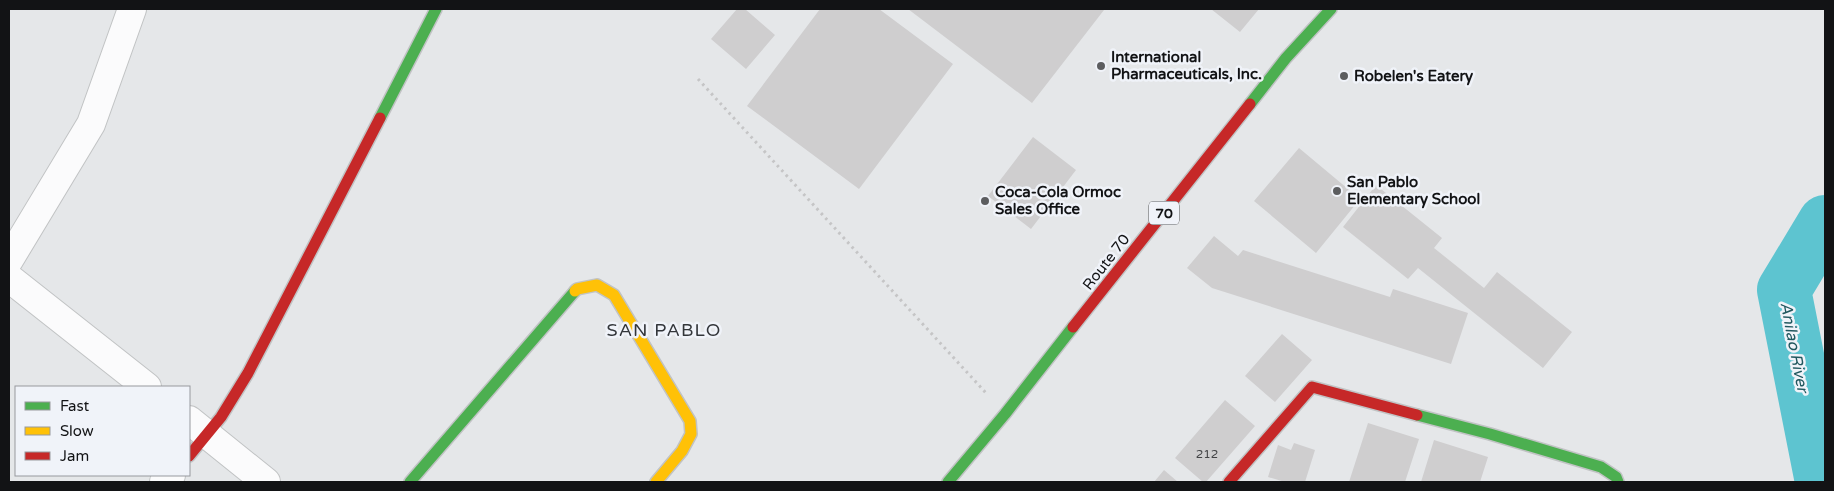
<svg xmlns="http://www.w3.org/2000/svg" width="1834" height="491" font-family="'Varela Round',sans-serif">
  <style>
    .lines { fill: none; stroke-linecap: round; stroke-linejoin: round }
    .river { stroke: #5dc4d0; stroke-width: 54 }
    .building { fill: #cfcecf }
    .street-casing { stroke: #c1c3c4; stroke-width: 30 }
    .fast-casing { stroke: #c1c3c4; stroke-width: 14 }
    .slow-casing { stroke: #c1c3c4; stroke-width: 14 }
    .jam-casing { stroke: #c1c3c4; stroke-width: 14 }
    .path { stroke: #c5c5c6; stroke-width: 3; stroke-dasharray: 2.5 4; stroke-linecap: butt }
    .street { stroke: #fbfbfc; stroke-width: 28 }
    .fast { stroke: #4caf50; stroke-width: 11 }
    .slow { stroke: #ffc107; stroke-width: 11 }
    .jam { stroke: #c62828; stroke-width: 11 }
    .poi-dot { fill: #5c5d5f; stroke: #f0f3f9; stroke-width: 2 }
    .labels { text-anchor: middle; stroke-width: 5; stroke-linejoin: round; paint-order: stroke }
    .number-label { font-size: 12px; fill: #434446 }
    .shield { fill: #f0f3f9; stroke: #555659; stroke-width: 1 }
    .shield-label { font-size: 14px; font-weight: bold; fill: #121315 }
    .poi-label { font-size: 15px; font-weight: bold; fill: #121315; stroke: #f0f3f9; text-anchor: start }
    .street-label { font-size: 15px; fill: #121315; stroke: #f0f3f9 }
    .water-label { font-size: 16px; font-style: italic; fill: #21585f; stroke: #f0f3f9 }
    .quarter-label { font-size: 18px; letter-spacing: 1px; fill: #33363a; stroke: #f0f3f9 }
  </style>
  <rect width="100%" height="100%" fill="#e5e7e9"/>
  <g class="lines">
    <!-- river -->
    <path class="river" d="M 1822,482 L 1784,290 L 1825,222"/>
  </g>
  <!-- building -->
  <path class="building" d="M 737,9 L 745,9 L 775,35 L 746,69 L 711,39 Z
    M 820,9 L 879,9 L 953,64 L 859,189 L 747,106 Z
    M 908,9 L 1103,9 L 1104,10 L 1032,103 Z
    M 1211,9 L 1259,9 L 1240,32 Z
    M 1033,137 L 1076,170 L 1031,229 L 988,196 Z
    M 1299,148 L 1360,199 L 1316,253 L 1254,201 Z
    M 1376,185 L 1442,238 L 1434,248 L 1484,288 L 1497,272 L 1572,332 L 1543,368 L 1418,268 L 1408,279 L 1343,227 Z
    M 1214,236 L 1238,256 L 1243,250 L 1390,297 L 1393,289 L 1468,313 L 1451,364 L 1212,288 L 1187,268 Z
    M 1282,334 L 1312,360 L 1275,402 L 1245,376 Z
    M 1225,400 L 1255,426 L 1206,482 L 1203,482 L 1175,458 Z
    M 1368,423 L 1419,439 L 1405,482 L 1349,482 Z
    M 1434,440 L 1488,457 L 1480,482 L 1421,482 Z
    M 1294,443 L 1315,450 L 1305,482 L 1285,482 L 1268,477 L 1278,445 L 1291,450 Z
    M 1164,470 L 1178,482 L 1154,482 Z"/>
  <g class="lines">
    <defs>
      <path id="street" d="M 9,260 L 91,124 L 132,9
        M 9,278 L 147,387
        M 189,420 L 266,482
        M 164,482 L 171,475"/>
      <path id="fast" d="M 1250,104 L 1286,58 L 1331,9
        M 380,118 L 436,9
        M 1417,415 L 1490,434 L 1601,467 L 1616,477 L 1618,482
        M 410,482 L 575,291
        M 948,482 L 1005,414 L 1073,327"/>
      <path id="slow" d="M 575,291 L 577,289 L 597,285 L 614,295 L 690,421 L 691,434 L 682,451 L 656,482"/>
      <path id="jam" d="M 1073,327 L 1250,104
        M 189,456 L 221,417 L 248,373 L 380,118
        M 1229,482 L 1312,387 L 1417,415"/>
    </defs>
    <!-- street casing -->
    <use href="#street" class="street-casing"/>
    <!-- fast casing -->
    <use href="#fast" class="fast-casing"/>
    <!-- slow casing -->
    <use href="#slow" class="slow-casing"/>
    <!-- jam casing -->
    <use href="#jam" class="jam-casing"/>
    <!-- path -->
    <path class="path" d="M 698,79 L 986,393"/>
    <!-- street -->
    <use href="#street" class="street"/>
    <!-- fast -->
    <use href="#fast" class="fast"/>
    <!-- slow -->
    <use href="#slow" class="slow"/>
    <!-- jam -->
    <use href="#jam" class="jam"/>
  </g>
  <!-- markers -->
  <g class="poi-dot">
    <circle cx="1101" cy="66" r="5"/>
    <circle cx="1344" cy="76" r="5"/>
    <circle cx="1337" cy="191" r="5"/>
    <circle cx="985" cy="201" r="5"/>
  </g>
  <g class="labels">
    <!-- number labels -->
    <g class="number-label">
      <text x="1207" y="458">212</text>
    </g>
    <!-- shield labels -->
    <rect class="shield" x="1149" y="201.5" width="30" height="23" rx="4"/>
    <g class="shield-label">
      <text x="1164" y="218">70</text>
    </g>
    <!-- poi labels -->
    <g class="poi-label">
      <text x="1111" y="62">International<tspan x="1111" dy="17">Pharmaceuticals, Inc.</tspan></text>
      <text x="1354" y="81">Robelen's Eatery</text>
      <text x="1347" y="187">San Pablo<tspan x="1347" dy="17">Elementary School</tspan></text>
      <text x="995" y="197">Coca-Cola Ormoc<tspan x="995" dy="17">Sales Office</tspan></text>
    </g>
    <!-- street labels -->
    <g class="street-label">
      <text transform="translate(1106 262) rotate(-52)" y="5">Route 70</text>
    </g>
    <!-- water labels -->
    <g class="water-label">
      <text transform="translate(1795 347) rotate(79)" y="6">Anilao River</text>
    </g>
    <!-- quarter labels -->
    <g class="quarter-label">
      <text x="664" y="336">SAN PABLO</text>
    </g>
  </g>
  <!-- border -->
  <rect width="1834" height="491" fill="none" stroke="#121315" stroke-width="20"/>
  <!-- legend -->
  <rect x="15" y="386" width="175" height="90" fill="#f0f3f9" stroke="#97999e"/>
  <rect x="25" y="402" width="25" height="8" fill="#4caf50" stroke="#97999e"/>
  <text x="60" y="411" font-size="15" fill="#121315">Fast</text>
  <rect x="25" y="427" width="25" height="8" fill="#ffc107" stroke="#97999e"/>
  <text x="60" y="436" font-size="15" fill="#121315">Slow</text>
  <rect x="25" y="452" width="25" height="8" fill="#c62828" stroke="#97999e"/>
  <text x="60" y="461" font-size="15" fill="#121315">Jam</text>
</svg>
